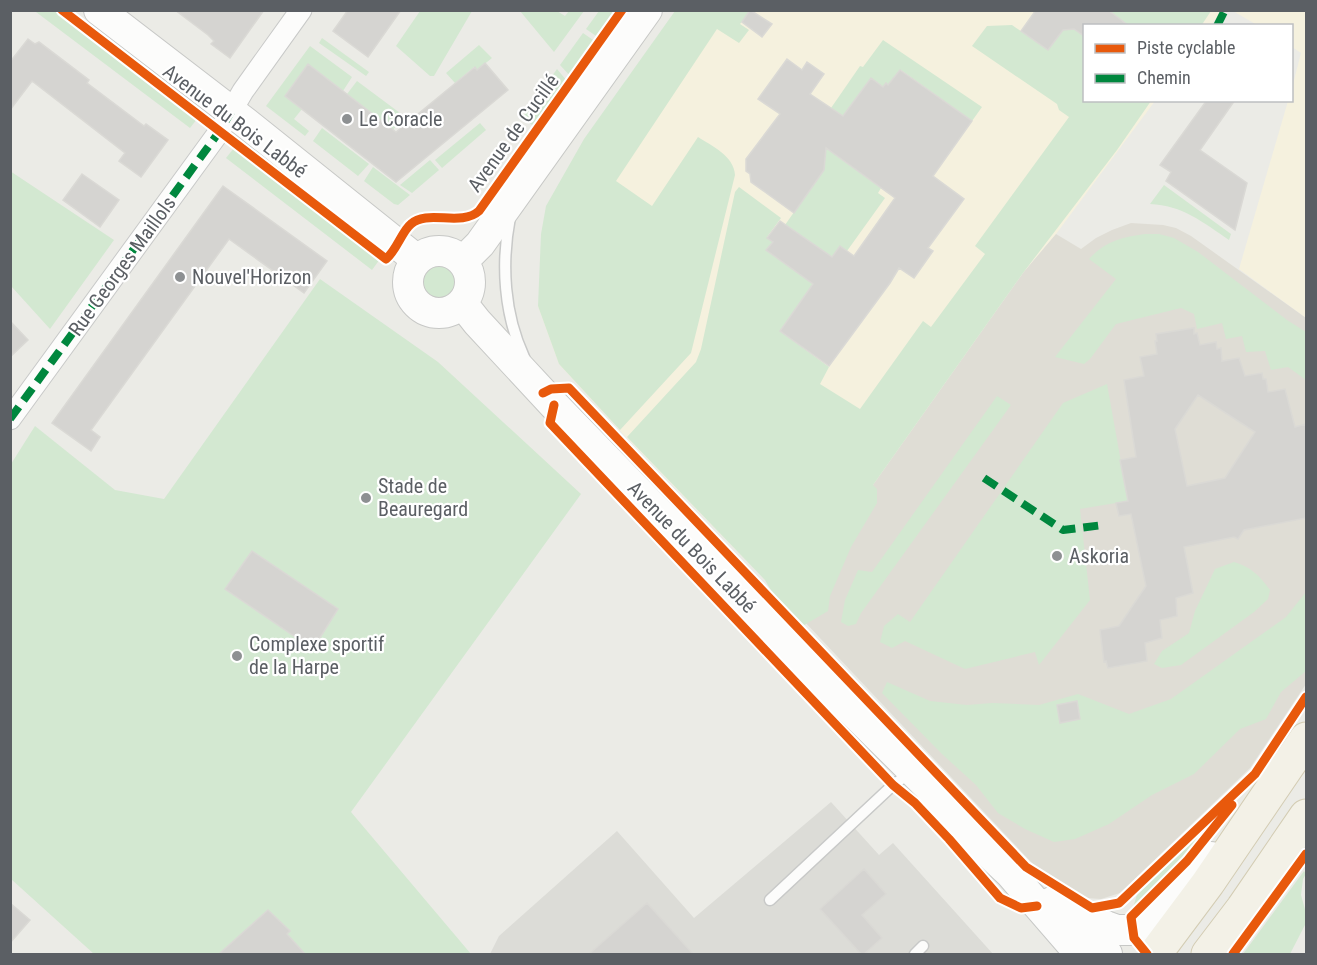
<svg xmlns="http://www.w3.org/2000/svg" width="1317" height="965" font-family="'Roboto Condensed',sans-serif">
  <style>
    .commercial { fill: #f5f1de }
    .industrial { fill: #dcdcd7 }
    .education { fill: #dfddd5 }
    .green { fill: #d3e8d1 }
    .building { fill: #d5d4d1; stroke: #dad9d5; stroke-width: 1.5; fill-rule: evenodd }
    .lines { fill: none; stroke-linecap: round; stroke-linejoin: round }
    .lane-casing { stroke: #c8c9c8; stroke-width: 13 }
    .street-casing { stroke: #c8c9c8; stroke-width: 23 }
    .secondary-casing { stroke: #c7c8c6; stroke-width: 32 }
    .primary-casing { stroke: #d3ccb3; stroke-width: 35 }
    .lane { stroke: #fcfcfb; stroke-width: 10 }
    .street { stroke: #fcfcfb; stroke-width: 21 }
    .secondary { stroke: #fcfcfb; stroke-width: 30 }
    .primary { stroke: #f3f1e7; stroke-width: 33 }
    .quiet { stroke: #00873e; stroke-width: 8; stroke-dasharray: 15 8; stroke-linecap: butt }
    .cycleway-casing { stroke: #fff; stroke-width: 13 }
    .cycleway { stroke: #e8590c; stroke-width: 9 }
    .poi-dot { fill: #8d9092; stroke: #fff; stroke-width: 2 }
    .labels { text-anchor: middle; stroke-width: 4.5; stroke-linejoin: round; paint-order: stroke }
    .poi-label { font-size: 20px; fill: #5b5f64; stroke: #fff; text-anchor: start }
    .street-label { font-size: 20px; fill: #5b5f64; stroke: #fff }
  </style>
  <rect width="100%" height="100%" fill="#ebebe6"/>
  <!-- commercial -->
  <path class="commercial" d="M 685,11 L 1222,11 L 1211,25 L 1084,26 L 1084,100 L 1155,101 L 1056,234 L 1023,273 L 844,526 L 770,585 L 623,434 L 559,364 L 538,306 Z
    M 1233,11 L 1306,11 L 1306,318 L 1239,269 L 1288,101 L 1292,100 L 1292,88 L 1301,53 L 1292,47 L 1292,26 L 1257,25 Z"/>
  <!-- industrial -->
  <path class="industrial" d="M 831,802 L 879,855 L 893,843 L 993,954 L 490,954 L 499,936 L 617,831 L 694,918 Z"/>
  <!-- education -->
  <path class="education" d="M 1131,223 L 1163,225 L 1176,228 L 1191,236 L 1306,318 L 1306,684 L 1250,768 L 1120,893 L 1101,899 L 1086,898 L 1033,864 L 770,585 L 844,526 L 1023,273 L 1056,234 L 1081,249 L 1096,238 L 1112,230 Z"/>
  <!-- green -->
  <path class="green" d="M 37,11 L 55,11 L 197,119 L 190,128 L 36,12 Z
    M 420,11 L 472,11 L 434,76 L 430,76 L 396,46 Z
    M 520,11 L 557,11 L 565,16 L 569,11 L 584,11 L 554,52 Z
    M 599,11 L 618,11 L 599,38 L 586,29 Z
    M 626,11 L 633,11 L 546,132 L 541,128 Z
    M 675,11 L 750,11 L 740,24 L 749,30 L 739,43 L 717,29 L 616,181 L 652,206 L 698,137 C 712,146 734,156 735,175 L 691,353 L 620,430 L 559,364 L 538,306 L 541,234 L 546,206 L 584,139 Z
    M 1108,11 L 1211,11 L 1201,26 L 1123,25 L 1124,22 Z
    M 1012,25 L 1048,50 L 1063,30 L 1074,29 L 1084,36 L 1084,100 L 1151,101 L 1117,150 L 1023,273 L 873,485 L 877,489 L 877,503 L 851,547 L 830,596 L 828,611 L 801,627 L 773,594 L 765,580 L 627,437 L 696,362 L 701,349 L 735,192 L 739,187 L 781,218 L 767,237 L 773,242 L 767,250 L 813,284 L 780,331 L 829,367 L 820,384 L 860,409 L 923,321 L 931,327 L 985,254 L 975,246 L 1069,117 L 1059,110 L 1057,104 L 972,46 L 987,26 Z
    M 583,33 L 596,42 L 571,77 L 560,65 Z
    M 322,38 L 369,72 L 366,76 L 319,43 Z
    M 883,40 L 982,107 L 972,121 L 901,70 L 889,85 L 886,84 L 883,87 L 871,78 L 843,116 L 831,108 L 860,66 L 863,67 Z
    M 479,45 L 492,58 L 477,70 L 474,67 L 455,83 L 446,73 Z
    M 310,46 L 352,77 L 343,91 L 302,109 L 294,119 L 309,131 L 305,136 L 266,106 Z
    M 557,69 L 567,81 L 535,127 L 522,118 Z
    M 357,81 L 404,116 L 393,130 L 347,94 Z
    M 480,123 L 486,130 L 442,168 L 435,160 Z
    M 825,126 L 838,157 L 881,188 L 878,193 L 885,198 L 847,251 L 832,257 L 785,225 L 808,192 L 816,175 L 819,177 L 824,170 Z
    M 322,128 L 369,164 L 358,176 L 313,141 Z
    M 234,148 L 380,259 L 372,270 L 226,158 Z
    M 430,160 L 439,170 L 412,193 L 400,185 Z
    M 373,167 L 410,195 L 398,205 L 394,204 L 364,181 Z
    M 10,171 L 114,240 L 50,329 L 11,286 Z
    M 1164,185 L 1231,234 L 1229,240 C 1204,223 1182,205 1150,204 Z
    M 1145,234 L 1159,234 L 1174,238 L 1198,252 L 1287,320 L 1306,332 L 1306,380 L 1288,367 L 1271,370 L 1265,351 L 1246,352 L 1242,336 L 1226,339 L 1222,323 L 1197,329 L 1194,314 L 1181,308 L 1116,324 L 1090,359 L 1084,364 L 1055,357 L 1116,279 L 1089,259 C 1104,242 1122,237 1145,234 Z
    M417 285a22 22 0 1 1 44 0a22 22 0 1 1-44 0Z
    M 320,279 L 438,362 L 581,494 L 351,812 L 471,954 L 94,954 L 11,879 L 11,464 L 35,426 L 115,490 L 164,499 Z
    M 1107,384 L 1128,501 L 1080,509 L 1090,600 L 1039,665 L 1035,652 L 965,669 L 905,641 L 892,648 L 880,642 L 884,626 L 898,614 L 910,622 L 1063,403 Z
    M 997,396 L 1011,405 L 861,613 L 856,624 L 848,626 L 841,622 L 845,600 L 858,570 L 872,572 Z
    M 1234,562 C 1251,567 1260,576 1270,590 L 1268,599 L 1254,612 L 1181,665 L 1162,668 L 1154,664 L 1162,651 L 1189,633 L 1195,611 L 1215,569 Z
    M 1306,592 L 1306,671 L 1281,692 L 1266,719 L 1240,729 L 1194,774 L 1152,795 L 1109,824 L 1075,839 L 1054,842 L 1025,829 L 998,813 L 976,785 L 942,754 L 882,693 L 887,682 L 930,701 L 967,705 L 992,703 L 1039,705 L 1078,694 L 1129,714 L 1171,699 L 1286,617 Z
    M 1240,792 L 1194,850 L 1143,903 L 1132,911 L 1139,888 Z
    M 1304,871 L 1306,874 L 1303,879 L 1301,895 L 1306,913 L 1306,923 L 1290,954 L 1243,954 Z"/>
  <!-- building -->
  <path class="building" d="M 175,10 L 264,10 L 230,58 L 211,44 L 214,41 L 208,35 Z
    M 348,10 L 401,10 L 368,57 L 333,31 Z
    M 750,10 L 772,24 L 762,37 L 742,22 Z
    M 1036,10 L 1108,10 L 1129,26 L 1084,26 L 1084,36 L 1074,29 L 1063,30 L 1048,50 L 1021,31 Z
    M 28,39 L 35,44 L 39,42 L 89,80 L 87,83 L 144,126 L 146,124 L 168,140 L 141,177 L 119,161 L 125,153 L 32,81 L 10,110 L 10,62 Z
    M 787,59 L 802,70 L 807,62 L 824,74 L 810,94 L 843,116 L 871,78 L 883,87 L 886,83 L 888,85 L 900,70 L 972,121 L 933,176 L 964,199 L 928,248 L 933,251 L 914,278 L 899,268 L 890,283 L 829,366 L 780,331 L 813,284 L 766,250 L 773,242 L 767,238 L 780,221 L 832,257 L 840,246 L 854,256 L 895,198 L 826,148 L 824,170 L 794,213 L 751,182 L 750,174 L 746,171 L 746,159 L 780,114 L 758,99 Z
    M 485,63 L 508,90 L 396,182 L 285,96 L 308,64 L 396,132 L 475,67 L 477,70 Z
    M 1207,100 L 1235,100 L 1200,150 L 1247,183 L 1235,230 L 1166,181 L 1171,172 L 1160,165 Z
    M 82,174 L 119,200 L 100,227 L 63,200 Z
    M 223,186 L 327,261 L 304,293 L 229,239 L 91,430 L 100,437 L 91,451 L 52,423 Z
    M 10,321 L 28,340 L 10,357 Z
    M 1194,328 L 1194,334 L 1197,333 L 1200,345 L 1216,342 L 1217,349 L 1221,348 L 1222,361 L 1239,358 L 1245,376 L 1262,373 L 1263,379 L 1266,379 L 1268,392 L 1285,389 L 1295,427 L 1306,424 L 1306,518 L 1244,530 L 1238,539 L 1234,537 L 1184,547 L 1193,593 L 1176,598 L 1177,616 L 1160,620 L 1162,638 L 1145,643 L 1147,661 L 1108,668 L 1106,661 L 1104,662 L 1100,630 L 1119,626 L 1146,586 L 1131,514 L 1119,516 L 1116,503 L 1128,501 L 1120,460 L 1136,457 L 1124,380 L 1144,376 L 1140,357 L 1157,354 L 1155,341 L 1157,341 L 1156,334 ZM 1198,395 L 1255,432 L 1225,478 L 1187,486 L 1175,429 Z
    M 252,551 L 338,609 L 313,649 L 225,589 Z
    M 1077,701 L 1080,719 L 1060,723 L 1057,705 Z
    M 864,869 L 886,894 L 862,915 L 882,938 L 864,954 L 861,954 L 820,909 Z
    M 10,903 L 30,920 L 10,943 Z
    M 647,903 L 693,954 L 589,954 Z
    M 268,910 L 290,931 L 287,934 L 305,954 L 219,954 Z"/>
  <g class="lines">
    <defs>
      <path id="lane" d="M 510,217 C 501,264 504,314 524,357
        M 770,900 L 893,785 L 910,773
        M 915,954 L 923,946"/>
      <path id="street" d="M 10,419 L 219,132 L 243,91 L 301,10"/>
      <path id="secondary" d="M 99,10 L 246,123 L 416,259
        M408 282a31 31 0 1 1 62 0a31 31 0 1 1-62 0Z
        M 463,261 L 480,244 L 647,10
        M 462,303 L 477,322 L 554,405 L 821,680 L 928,786 L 961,827 L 1010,873 L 1080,954
        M 1052,902 L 1106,926 L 1117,930 L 1135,930 L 1149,923 L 1211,857
        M 1070,918 L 1107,954"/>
      <path id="primary" d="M 1155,954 L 1208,883 L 1306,739
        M 1208,954 L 1243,908 L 1306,816"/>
    </defs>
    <!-- lane casing -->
    <use href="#lane" class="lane-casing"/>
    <!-- street casing -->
    <use href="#street" class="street-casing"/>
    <!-- secondary casing -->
    <use href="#secondary" class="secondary-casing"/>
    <!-- primary casing -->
    <use href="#primary" class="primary-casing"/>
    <!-- lane -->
    <use href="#lane" class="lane"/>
    <!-- street -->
    <use href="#street" class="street"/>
    <!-- secondary -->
    <use href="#secondary" class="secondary"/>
    <!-- primary -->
    <use href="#primary" class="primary"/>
    <!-- quiet -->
    <path class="quiet" d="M 1217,26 L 1225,10
      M 10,419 L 219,132 L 231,112
      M 984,478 L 1063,530 L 1103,525"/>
    <defs>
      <path id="cycleway" d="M 62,10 L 386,259 C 397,250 402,231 411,224 C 427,209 461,227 479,211 L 622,10
        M 543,393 L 551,389 L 569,388 L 1026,867 L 1092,908 L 1119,903 L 1255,774 L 1306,697
        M 554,405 L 550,423 L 893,785 L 915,803 L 949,839 L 1000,898 L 1021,908 L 1037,906
        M 1147,954 L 1134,938 L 1131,917 L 1187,861 L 1232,805
        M 1233,954 L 1306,854"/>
    </defs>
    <!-- cycleway casing -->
    <use href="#cycleway" class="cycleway-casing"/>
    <!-- cycleway -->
    <use href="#cycleway" class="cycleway"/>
  </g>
  <!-- markers -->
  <g class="poi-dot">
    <circle cx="347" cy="119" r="6"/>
    <circle cx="180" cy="277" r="6"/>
    <circle cx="366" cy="498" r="6"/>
    <circle cx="1057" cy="556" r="6"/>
    <circle cx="237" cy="656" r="6"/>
  </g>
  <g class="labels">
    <!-- poi labels -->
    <g class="poi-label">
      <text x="359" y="126">Le Coracle</text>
      <text x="192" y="284">Nouvel'Horizon</text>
      <text x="378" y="493">Stade de<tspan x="378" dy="23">Beauregard</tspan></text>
      <text x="1069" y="563">Askoria</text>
      <text x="249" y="651">Complexe sportif<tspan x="249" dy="23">de la Harpe</tspan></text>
    </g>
    <!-- street labels -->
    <g class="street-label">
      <text transform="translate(235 121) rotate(37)" y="7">Avenue du Bois Labbé</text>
      <text transform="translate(513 133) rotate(-54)" y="7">Avenue de Cucillé</text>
      <text transform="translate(122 266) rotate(-54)" y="7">Rue Georges Maillols</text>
      <text transform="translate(692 547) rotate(46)" y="7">Avenue du Bois Labbé</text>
    </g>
  </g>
  <!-- border -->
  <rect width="1317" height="965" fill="none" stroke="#5b5f64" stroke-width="24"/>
  <!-- legend -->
  <rect x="1083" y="24" width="210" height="78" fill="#ffffff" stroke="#bdbfc1" stroke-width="1.5"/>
  <rect x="1095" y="44" width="30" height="9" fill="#e8590c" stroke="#bdbfc1" stroke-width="1.5"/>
  <text x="1137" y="54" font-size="18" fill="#5b5f64">Piste cyclable</text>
  <rect x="1095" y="74" width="30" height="9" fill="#00873e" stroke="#bdbfc1" stroke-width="1.5"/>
  <text x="1137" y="84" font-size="18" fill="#5b5f64">Chemin</text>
</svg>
